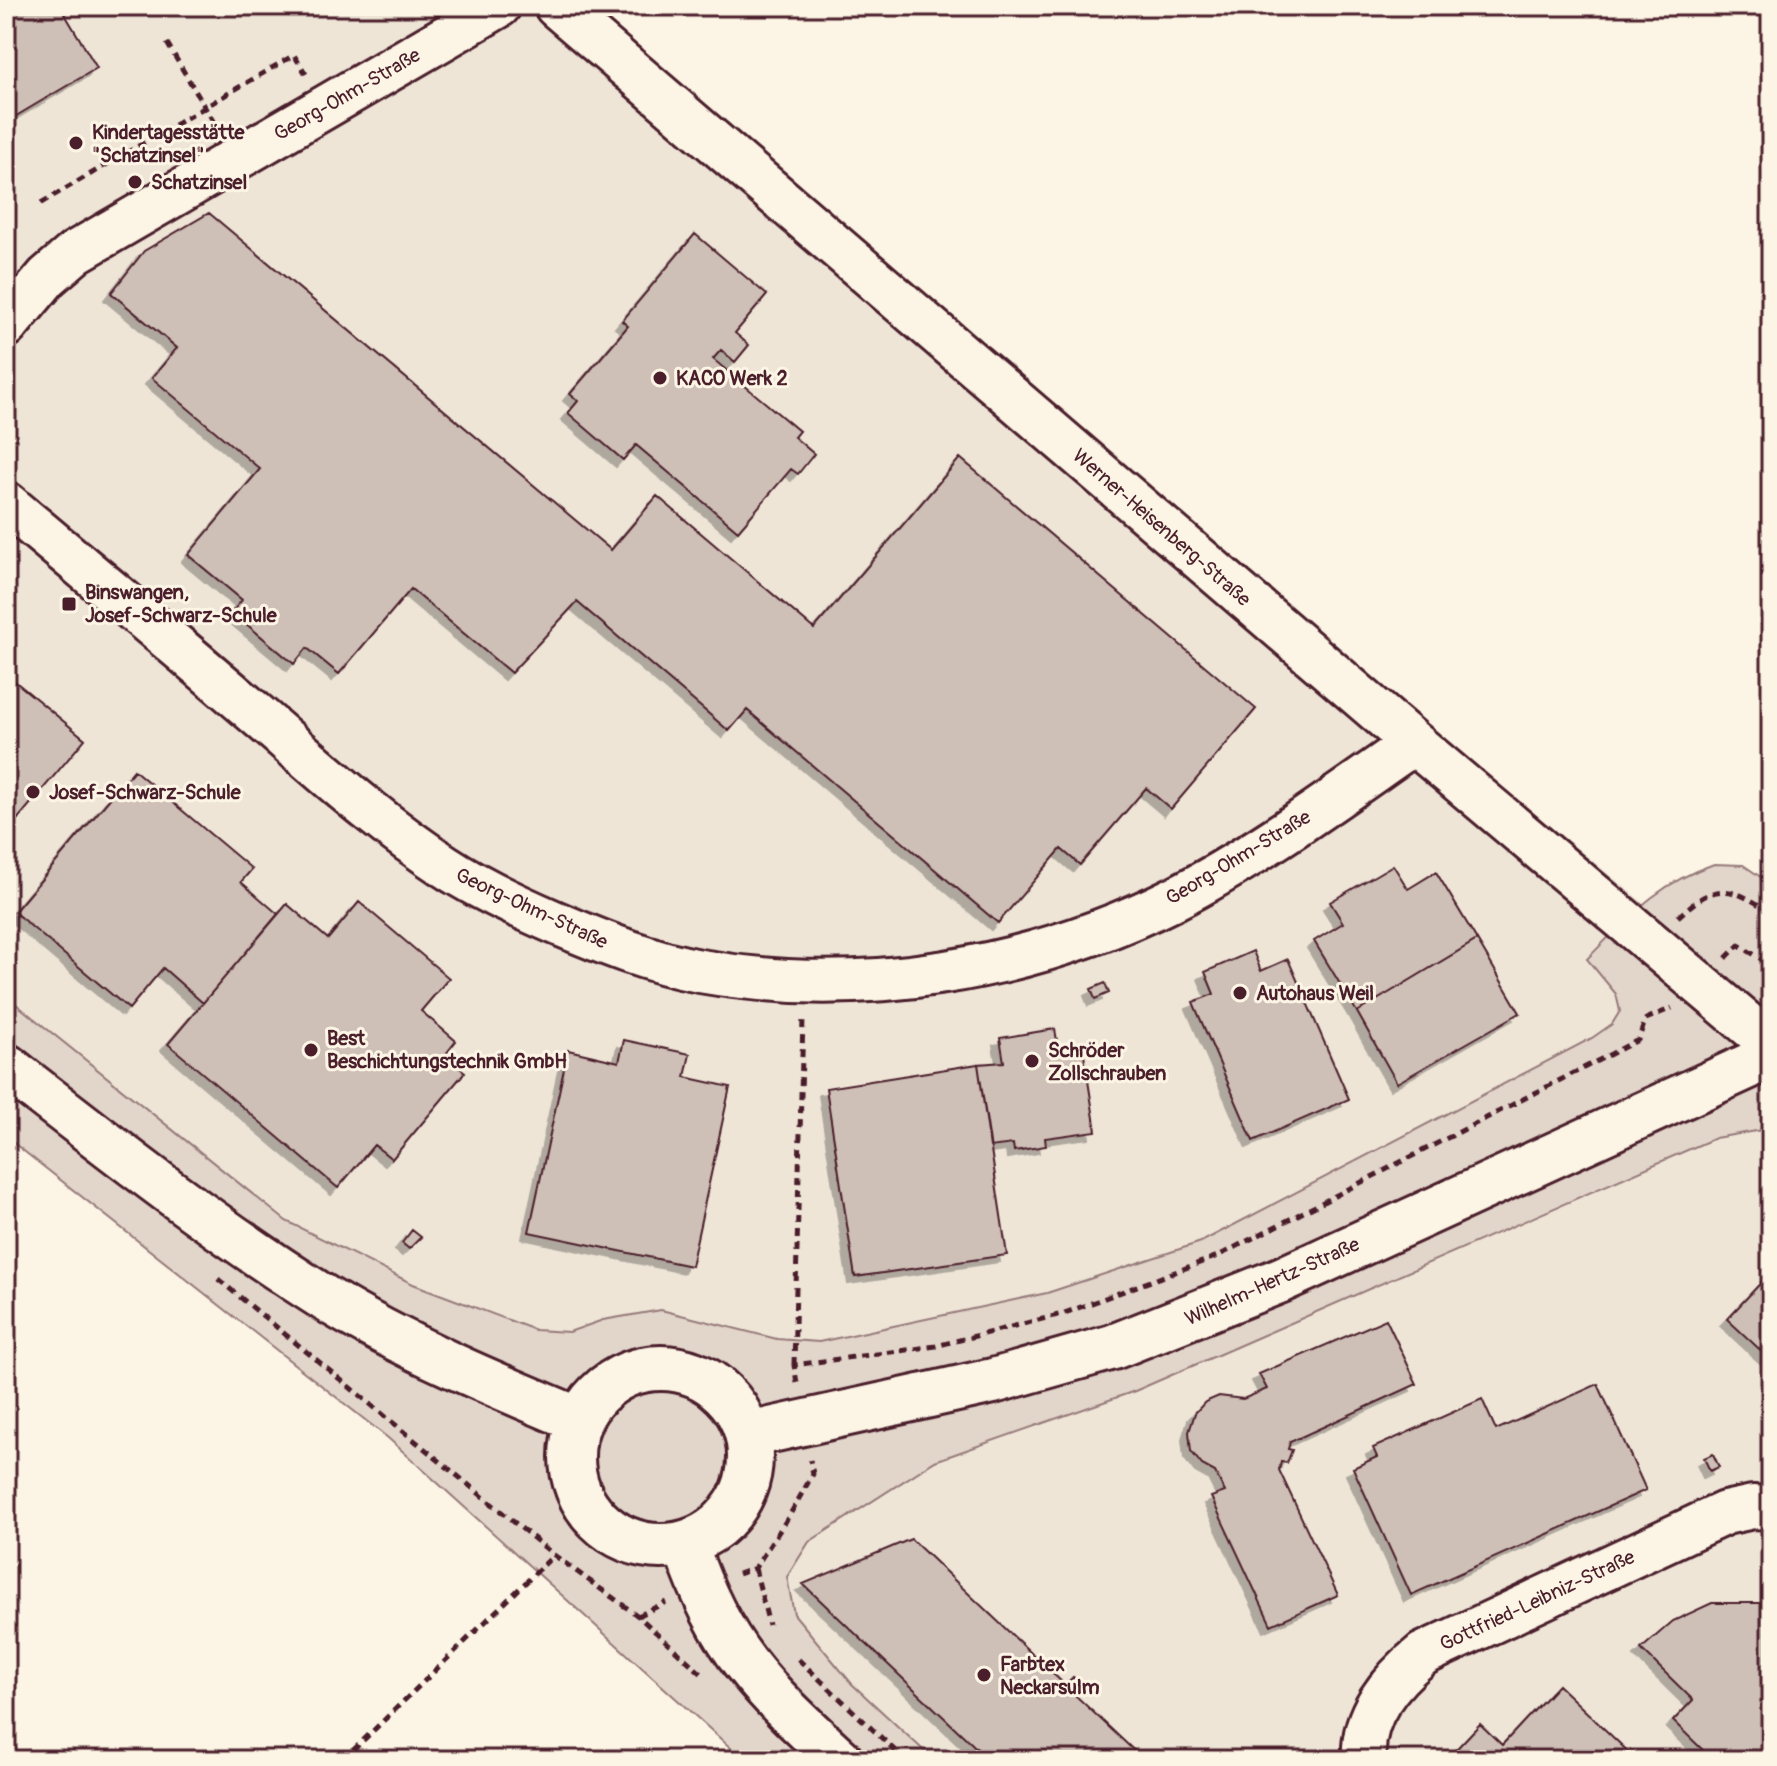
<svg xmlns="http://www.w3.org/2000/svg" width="1777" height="1766" font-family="Pangolin,sans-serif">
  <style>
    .built { fill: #eee5d7 }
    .green { fill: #e2d5ca; stroke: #967a7a; stroke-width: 2 }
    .building { fill: #cfc0b7; stroke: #4a1f2b; stroke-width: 2; filter: url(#shadow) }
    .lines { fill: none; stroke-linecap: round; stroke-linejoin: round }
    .minor-casing { stroke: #4a1f2b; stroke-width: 48 }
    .major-casing { stroke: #4a1f2b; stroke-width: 50 }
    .path { stroke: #4a1f2b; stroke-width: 5; stroke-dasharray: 8 6; stroke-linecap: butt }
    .minor { stroke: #fcf5e5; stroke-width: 42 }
    .major { stroke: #fcf5e5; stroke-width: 44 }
    .poi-dot { fill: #4a1f2b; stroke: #fcf5e5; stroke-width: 3 }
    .labels { text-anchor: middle; stroke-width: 6; stroke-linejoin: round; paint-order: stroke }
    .street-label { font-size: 20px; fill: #4a1f2b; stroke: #fcf5e5 }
    .poi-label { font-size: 20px; font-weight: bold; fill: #4a1f2b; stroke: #fcf5e5; text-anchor: start }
  </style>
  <defs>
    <filter id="shadow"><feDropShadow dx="-7" dy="7" stdDeviation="0" flood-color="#0004"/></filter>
  </defs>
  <rect width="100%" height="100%" fill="#fcf5e5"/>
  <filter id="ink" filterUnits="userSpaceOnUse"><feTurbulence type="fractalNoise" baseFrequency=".0125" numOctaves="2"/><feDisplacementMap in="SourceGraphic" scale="16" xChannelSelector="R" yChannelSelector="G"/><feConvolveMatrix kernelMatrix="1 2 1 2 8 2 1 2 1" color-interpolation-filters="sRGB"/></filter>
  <g filter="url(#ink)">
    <!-- built -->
    <path class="built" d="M 6,6 L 548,6 L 1643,902 L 1587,959 L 1616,994 L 1620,1011 L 1612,1024 L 1592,1038 L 1201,1242 L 1047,1293 L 819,1342 L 777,1339 L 661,1310 L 603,1320 L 569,1332 L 535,1330 L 413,1284 L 286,1221 L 6,996 Z
      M 1762,1130 L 1771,1135 L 1771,1760 L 934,1760 L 852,1684 L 793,1614 L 787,1577 L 809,1542 L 935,1461 L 1135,1391 L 1715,1138 Z"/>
    <!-- green -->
    <path class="green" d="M 1714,864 L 1743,865 L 1771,884 L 1771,1135 L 1762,1130 L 1715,1138 L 1135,1391 L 935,1461 L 809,1542 L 787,1577 L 794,1614 L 852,1684 L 934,1760 L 744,1760 L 388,1438 L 6,1137 L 6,996 L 286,1221 L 413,1284 L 535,1330 L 569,1332 L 603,1320 L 661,1310 L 777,1339 L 819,1342 L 1047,1293 L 1201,1242 L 1592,1038 L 1612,1024 L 1620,1011 L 1616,994 L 1587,959 C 1629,917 1656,884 1714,864 Z"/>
    <!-- building -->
    <path class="building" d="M 6,6 L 60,6 L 97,68 L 6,122 Z
      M 209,213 L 611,550 L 657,496 L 814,629 L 960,458 L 1256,709 L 1171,809 L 1146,788 L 1080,865 L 1061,849 L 998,923 L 747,710 L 729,731 L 577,602 L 511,673 L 411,589 L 339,674 L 307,648 L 294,664 L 232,612 L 242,600 L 188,555 L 260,469 L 152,378 L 177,348 L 111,293 L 144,251 Z
      M 695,234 L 767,295 L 735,333 L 749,345 L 735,362 L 721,350 L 713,359 L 799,431 L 794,437 L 814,454 L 798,474 L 791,469 L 738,531 L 636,445 L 623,460 L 568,413 L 578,401 L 570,394 L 628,326 L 622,321 Z
      M 6,674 L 85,739 L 6,833 Z
      M 134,770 L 252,869 L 241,882 L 278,914 L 203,1003 L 163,968 L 129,1009 L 14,912 Z
      M 1393,865 L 1408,889 L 1436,872 L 1477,940 L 1357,1012 L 1314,941 L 1343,923 L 1330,902 Z
      M 359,902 L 449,978 L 421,1011 L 456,1041 L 445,1055 L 465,1072 L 392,1159 L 374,1145 L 338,1188 L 168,1044 L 287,904 L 328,939 Z
      M 1477,940 L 1520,1013 L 1397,1083 L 1357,1012 Z
      M 1253,951 L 1261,971 L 1288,959 L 1349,1099 L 1253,1141 L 1193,1002 L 1214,994 L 1205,972 Z
      M 1105,983 L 1109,993 L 1095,999 L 1091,989 Z
      M 1055,1029 L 1059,1053 L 1083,1049 L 1096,1131 L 1045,1138 L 1046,1146 L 1014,1151 L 1013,1144 L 990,1147 L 978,1064 L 1004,1062 L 1000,1038 Z
      M 624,1040 L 690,1054 L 685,1077 L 730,1087 L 691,1266 L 529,1232 L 568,1050 L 619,1062 Z
      M 978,1064 L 1007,1255 L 855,1277 L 826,1088 Z
      M 412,1230 L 421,1237 L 409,1249 L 402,1243 Z
      M 1771,1272 L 1771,1360 L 1727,1319 Z
      M 1386,1319 L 1417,1384 L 1290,1442 L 1288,1449 L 1292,1450 L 1287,1463 L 1281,1462 L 1279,1470 L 1338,1595 L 1271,1625 L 1211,1497 L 1225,1492 L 1215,1472 L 1202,1465 L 1191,1451 L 1189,1432 L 1195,1413 L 1205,1402 L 1219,1396 L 1243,1399 L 1267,1389 L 1259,1374 Z
      M 1598,1384 L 1646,1490 L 1411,1595 L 1353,1468 L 1377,1457 L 1373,1448 L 1482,1399 L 1496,1430 Z
      M 1713,1454 L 1719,1467 L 1710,1471 L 1704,1458 Z
      M 911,1539 L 1065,1685 L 1073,1677 L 1083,1686 L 1075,1695 L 1144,1760 L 989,1760 L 803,1584 Z
      M 1712,1603 L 1771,1603 L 1771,1760 L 1713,1760 L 1673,1721 L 1693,1700 L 1641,1649 L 1673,1621 Z
      M 1558,1685 L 1637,1760 L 1446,1760 L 1480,1724 L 1502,1745 Z"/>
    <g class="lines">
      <defs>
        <path id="minor" d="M 556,6 L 1414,743 L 1771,1044
          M 6,326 L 47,277 L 76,252 L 499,6
          M 6,503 C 89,573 173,642 255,713 C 317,766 377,822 445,866 C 478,888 517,906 554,922 C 601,942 650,962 700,971 C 860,999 1029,971 1175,898 C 1255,857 1339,795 1414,743
          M 1364,1760 C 1361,1715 1390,1681 1423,1654 L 1725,1513 L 1753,1507 L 1771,1508"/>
        <path id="major" d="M 6,1066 C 110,1147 214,1229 326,1299 C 406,1348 493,1384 579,1420
          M572 1457a89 89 0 1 1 178 0a89 89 0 1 1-178 0Z
          M 748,1435 L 993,1381 L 1113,1347 L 1281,1280 L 1771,1056
          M 685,1544 C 721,1649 760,1687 840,1760"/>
      </defs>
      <!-- minor casing -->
      <use href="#minor" class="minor-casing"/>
      <!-- major casing -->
      <use href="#major" class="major-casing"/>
      <!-- path -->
      <path class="path" d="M 167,43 L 216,126
        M 41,203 L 294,55 L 306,74
        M 1678,917 C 1716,881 1729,886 1771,912
        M 1726,958 L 1739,945 L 1771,965
        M 218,1279 L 554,1555 L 638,1616 L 703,1675
        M 794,1365 L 803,1018
        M 797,1383 L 794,1365 L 936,1346 L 1062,1314 L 1218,1256 L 1638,1040 L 1646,1019 L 1672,1008
        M 755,1568 L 769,1625
        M 738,1574 L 755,1568 L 789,1516 L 813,1474 L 810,1460
        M 638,1616 L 666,1602
        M 798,1659 L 905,1760
        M 343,1760 L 554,1555"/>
      <!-- minor -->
      <use href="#minor" class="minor"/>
      <!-- major -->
      <use href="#major" class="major"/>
    </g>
  </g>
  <!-- markers -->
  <g class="poi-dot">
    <circle cx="76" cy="143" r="8"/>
    <circle cx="135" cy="182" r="8"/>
    <circle cx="660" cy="378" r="8"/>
    <rect x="61" y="596" width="16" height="16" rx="4"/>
    <circle cx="33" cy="792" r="8"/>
    <circle cx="1240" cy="993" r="8"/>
    <circle cx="311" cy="1050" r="8"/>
    <circle cx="1032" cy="1061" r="8"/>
    <circle cx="984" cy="1675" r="8"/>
  </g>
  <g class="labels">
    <!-- street labels -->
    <g class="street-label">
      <text transform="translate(347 94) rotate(-30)" y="7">Georg-Ohm-Straße</text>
      <text transform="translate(1162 527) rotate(41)" y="7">Werner-Heisenberg-Straße</text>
      <text transform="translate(1238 857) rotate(-31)" y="7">Georg-Ohm-Straße</text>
      <text transform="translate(532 908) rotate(25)" y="7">Georg-Ohm-Straße</text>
      <text transform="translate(1272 1281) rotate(-24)" y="7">Wilhelm-Hertz-Straße</text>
      <text transform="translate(1537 1600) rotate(-25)" y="7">Gottfried-Leibniz-Straße</text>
    </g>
    <!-- poi labels -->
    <g class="poi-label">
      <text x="92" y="139">Kindertagesstätte<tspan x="92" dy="23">"Schatzinsel"</tspan></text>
      <text x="151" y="189">Schatzinsel</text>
      <text x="676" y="385">KACO Werk 2</text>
      <text x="85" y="599">Binswangen,<tspan x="85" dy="23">Josef-Schwarz-Schule</tspan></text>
      <text x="49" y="799">Josef-Schwarz-Schule</text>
      <text x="1256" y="1000">Autohaus Weil</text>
      <text x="327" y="1045">Best<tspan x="327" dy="23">Beschichtungstechnik GmbH</tspan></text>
      <text x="1048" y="1057">Schröder<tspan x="1048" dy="23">Zollschrauben</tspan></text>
      <text x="1000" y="1671">Farbtex<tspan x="1000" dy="23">Neckarsulm</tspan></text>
    </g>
  </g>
  <!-- margin -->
  <rect width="1777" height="1766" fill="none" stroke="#fcf5e5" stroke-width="32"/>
  <rect x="16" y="16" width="1745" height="1734" fill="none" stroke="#4a1f2b" stroke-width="3" filter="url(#ink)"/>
</svg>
